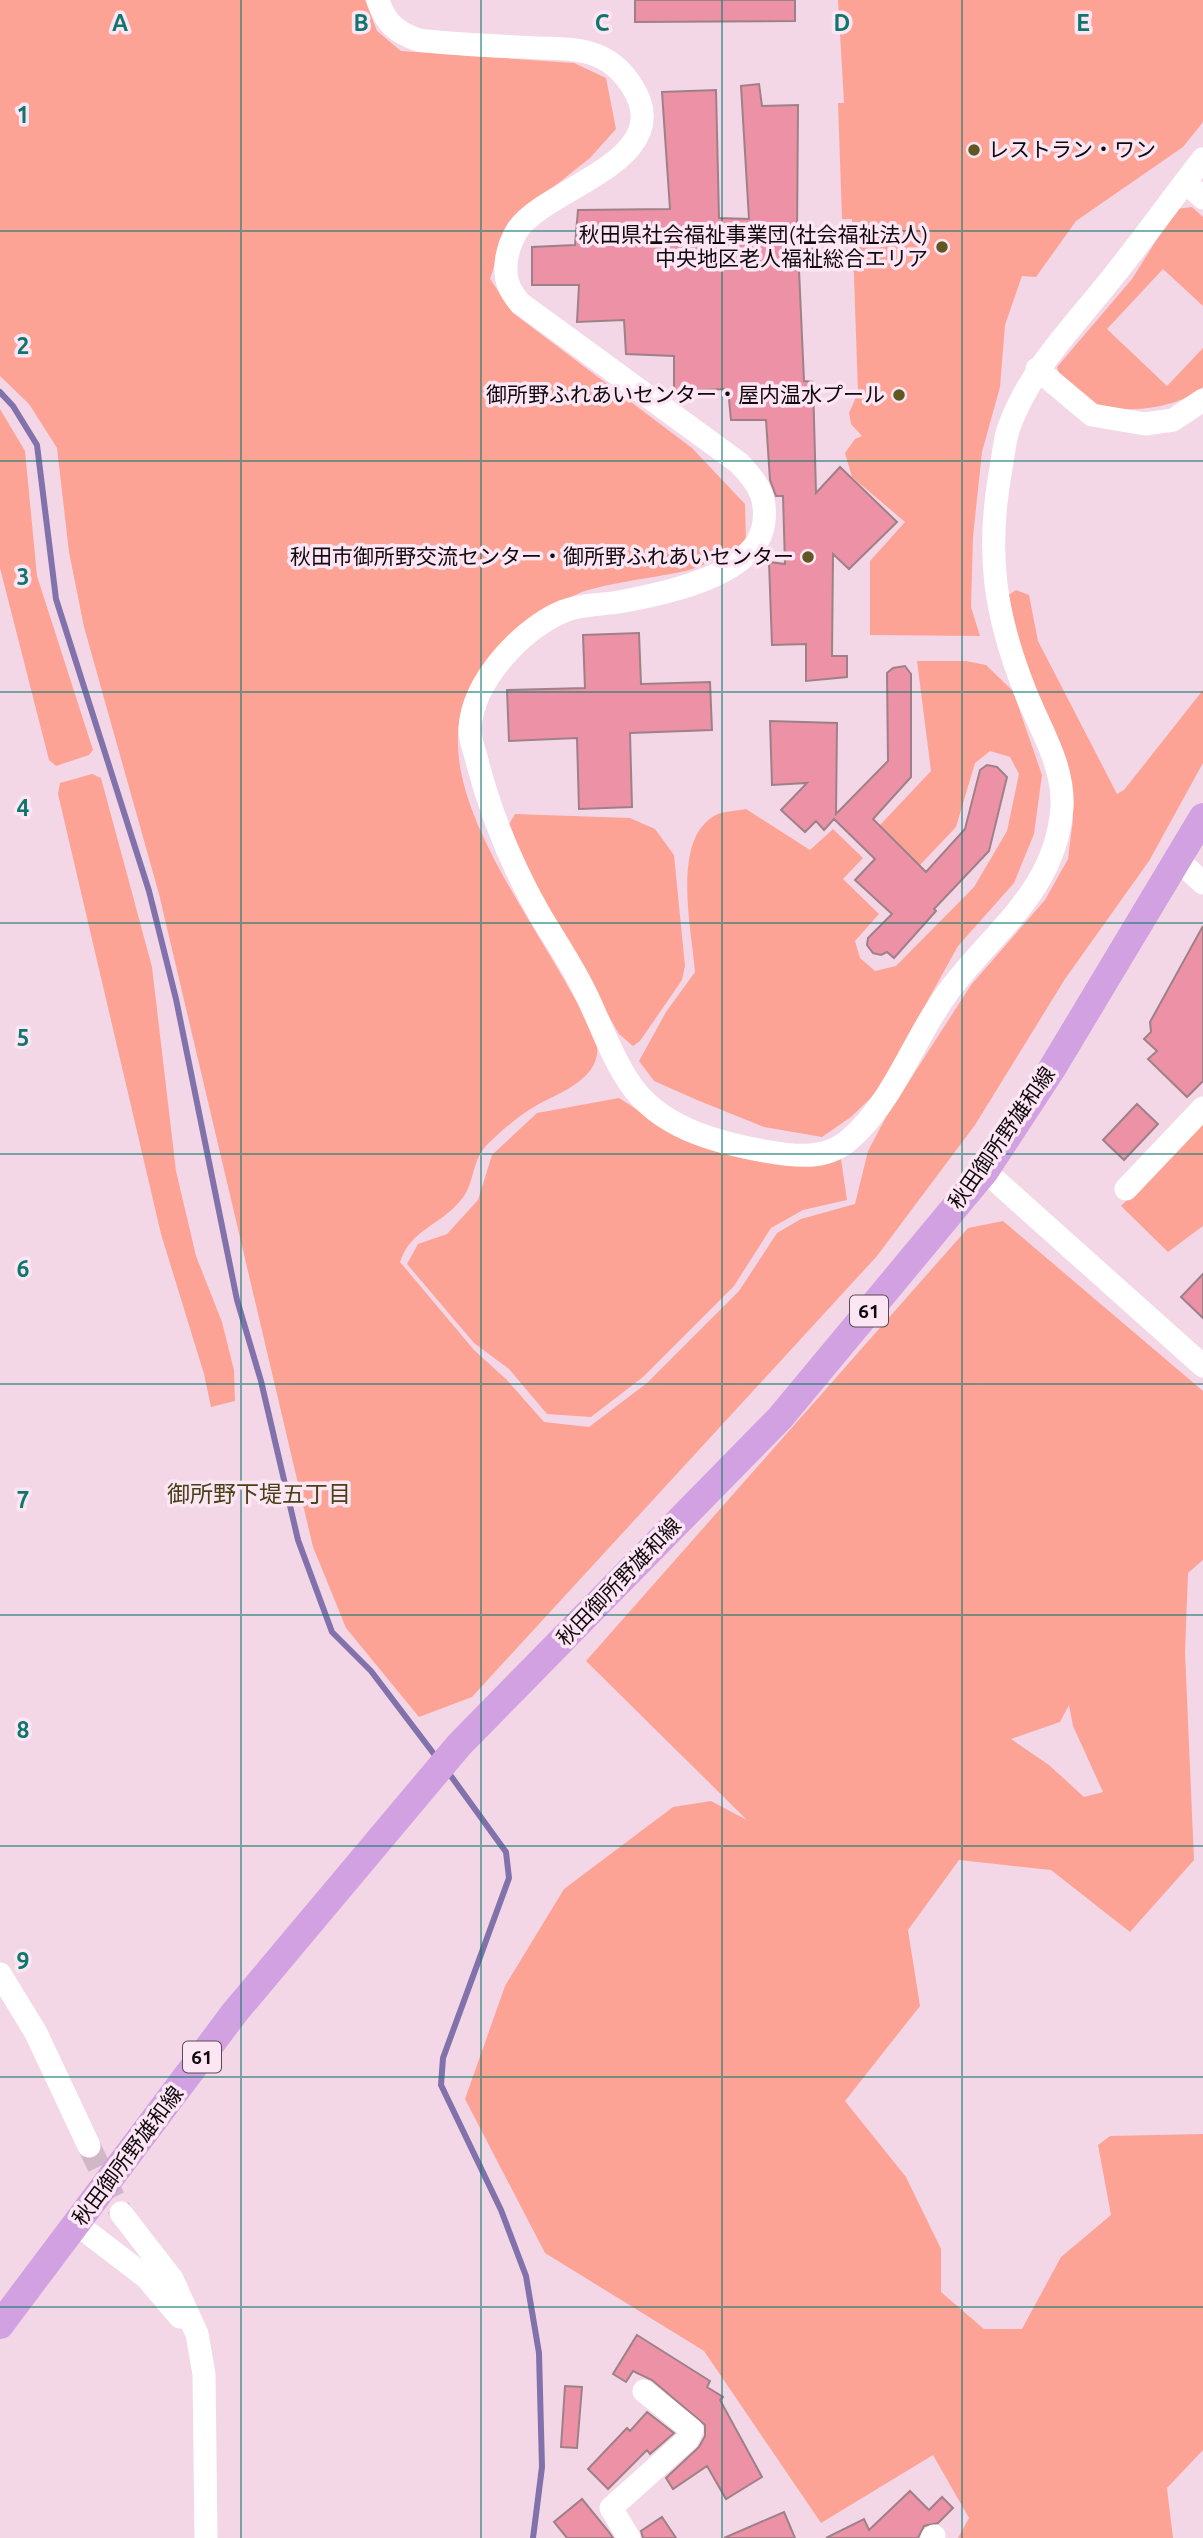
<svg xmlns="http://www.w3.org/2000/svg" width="1203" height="2538" font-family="Ubuntu,'Noto Sans JP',sans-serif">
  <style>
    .green { fill: #fda396; fill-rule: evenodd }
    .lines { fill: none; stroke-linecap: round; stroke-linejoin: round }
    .stream { stroke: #8272ab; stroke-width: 6 }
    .building { fill: #ed92a6; stroke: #9e8187; stroke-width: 2 }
    .minor-tunnel { stroke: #d1b8c6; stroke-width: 23; stroke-dasharray: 23 11; stroke-linecap: butt }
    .minor { stroke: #fff; stroke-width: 23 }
    .major { stroke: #d2a1e1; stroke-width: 28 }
    .grid { fill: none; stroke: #0f766e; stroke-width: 2; stroke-opacity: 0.55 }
    .poi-dot { fill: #605723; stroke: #fce6f3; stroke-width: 2.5 }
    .labels { text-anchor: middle; stroke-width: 7; stroke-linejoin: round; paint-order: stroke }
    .shield { fill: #fce6f3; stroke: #584b53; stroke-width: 2 }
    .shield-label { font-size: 19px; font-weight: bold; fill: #11090e }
    .poi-label { font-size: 21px; fill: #11090e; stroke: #fce6f3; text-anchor: end }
    .street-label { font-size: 21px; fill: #11090e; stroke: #fce6f3 }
    .neighbourhood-label { font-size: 23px; fill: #474117; stroke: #fce6f3 }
    .grid-label { font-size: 23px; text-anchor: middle; font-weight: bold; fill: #0f766e; stroke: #fce6f3; stroke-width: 7; stroke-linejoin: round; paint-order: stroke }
  </style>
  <rect width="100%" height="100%" fill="#f3d7e7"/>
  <!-- green -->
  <path class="green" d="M 0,0 L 365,0 L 377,31 L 401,51 L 574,63 L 606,78 L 616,129 L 590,158 L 508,223 L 490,279 L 513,313 L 692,448 L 745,504 L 746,542 C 728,551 708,565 689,570 C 658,578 600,583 575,595 C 381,693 468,818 552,959 C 561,974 594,1030 597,1044 C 602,1082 553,1094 529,1110 C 514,1120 497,1134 485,1147 C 472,1161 474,1186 461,1200 C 440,1226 411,1229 400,1262 L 474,1350 L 507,1380 L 544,1422 L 589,1427 L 647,1383 L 739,1291 L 777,1233 L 801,1219 L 855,1204 L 868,1151 L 886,1117 L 971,985 L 1045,900 L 1068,859 L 1073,819 L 1067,763 L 1037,700 L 1014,639 L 1007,596 L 1016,590 L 1029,595 L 1038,641 L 1117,794 L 1124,790 L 1203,690 L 1203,763 L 1149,861 L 1065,979 L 975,1125 L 877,1256 L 472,1697 L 419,1717 L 346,1628 L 313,1547 L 159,894 L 84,627 L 69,552 L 57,448 L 29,404 L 0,376 Z
    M 838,0 L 1203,0 L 1203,122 L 1183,147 L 1076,221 L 1036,277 L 1022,276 L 1005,325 L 1000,387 L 982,452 L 973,537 L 971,607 L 980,636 L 870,635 L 870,561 L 905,522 L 852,477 L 845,453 L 855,439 L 862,436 L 851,424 L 849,413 L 858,393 L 852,219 L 842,219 L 838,103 L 844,103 Z
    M 1192,207 L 1203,217 L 1203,306 L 1163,269 L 1107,329 L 1167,386 L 1203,348 L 1203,387 C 1168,417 1071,422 1057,367 L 1132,279 L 1176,209 Z
    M 0,409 L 25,451 L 37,576 L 93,750 L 89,755 L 56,766 L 49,760 L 0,568 Z
    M 917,661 L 966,661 L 986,665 L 1013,691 L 1042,775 L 1034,834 L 1014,883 L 958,946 L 877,1092 L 851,1117 L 822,1137 L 764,1127 L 697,1100 L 654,1081 L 639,1061 L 666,1012 L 695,972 C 692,931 671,841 714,816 C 722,811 737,811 746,809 L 810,850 L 833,829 L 863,858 L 843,879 L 879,914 L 855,941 L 860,958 L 875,971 L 896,966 L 974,887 L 1007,831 L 1019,774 L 1010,757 L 990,751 L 975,763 L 956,827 L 920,865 L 880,825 L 931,771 Z
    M 92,774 L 101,778 L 152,967 L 176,1171 L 196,1256 L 222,1322 L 234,1370 L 235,1401 L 211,1407 L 204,1374 L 161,1234 L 58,794 L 60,783 Z
    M 515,814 L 630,818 L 655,829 L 674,855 L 685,966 L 682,980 L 640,1041 L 633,1046 L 619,1034 L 535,889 L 508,826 Z
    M 619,1098 L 685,1141 L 762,1160 L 803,1165 L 841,1159 L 847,1200 L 803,1210 L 771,1228 L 734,1286 L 643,1377 L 591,1417 L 547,1414 L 509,1369 L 474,1343 L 407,1264 L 418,1244 L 447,1234 L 478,1200 L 492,1155 L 537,1113 Z
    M 1203,1120 L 1203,1226 L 1168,1252 L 1121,1206 Z
    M 1003,1221 L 1203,1391 L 1203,1560 L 1188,1573 L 1185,1652 L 1194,1860 L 1130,1932 L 1051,1870 L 959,1860 L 908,1930 L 920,2006 L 845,2101 L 906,2177 L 941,2249 L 941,2292 L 984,2329 L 1022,2329 L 1061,2257 L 1111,2215 L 1098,2145 L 1110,2136 L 1203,2134 L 1203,2450 L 1167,2488 L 1173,2538 L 958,2538 L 969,2518 L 933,2455 L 821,2523 L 704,2351 L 545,2253 L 465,2099 L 505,1986 L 564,1889 L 673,1807 L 711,1801 L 747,1820 L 586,1661 L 968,1228 ZM 1069,1705 L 1073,1726 L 1103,1792 L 1084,1797 L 1049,1765 L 1011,1739 L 1060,1722 Z"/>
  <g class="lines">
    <!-- stream -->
    <path class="stream" d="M 0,392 L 13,406 L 37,445 L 56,599 L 149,891 L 176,999 L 237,1300 L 261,1381 L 298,1540 L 332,1632 L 371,1671 L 437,1758
      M 448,1772 L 506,1852 L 509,1878 L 443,2058 L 441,2085 L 501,2210 L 526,2276 L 539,2353 L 542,2467 L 533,2538"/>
  </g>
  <!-- building -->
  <path class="building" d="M 635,0 L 795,0 L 795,21 L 635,22 Z
    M 759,84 L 762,106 L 798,105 L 797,238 L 812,238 L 812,266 L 799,270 L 804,381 L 813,382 L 816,493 L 840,467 L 897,522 L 849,569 L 833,554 L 832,656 L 847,656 L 847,677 L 806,681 L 806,644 L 772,645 L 769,562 L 785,564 L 783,496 L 776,496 L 770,480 L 766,420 L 731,420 L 728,389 L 674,391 L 674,356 L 626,354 L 624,320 L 577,322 L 579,285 L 532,285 L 532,247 L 575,245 L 578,210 L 670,209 L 662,92 L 716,90 L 719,218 L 749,219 L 741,86 Z
    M 639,633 L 641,684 L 710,682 L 712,730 L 630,733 L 632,807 L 579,809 L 577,738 L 509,741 L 507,690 L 585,688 L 583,635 Z
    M 905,666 L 911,674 L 911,777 L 873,819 L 926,872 L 965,829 L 980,770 L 987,765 L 997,767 L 1007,777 L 989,851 L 934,909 L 936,911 L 894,958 L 887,952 L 881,955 L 873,953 L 867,945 L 868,938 L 892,914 L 855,880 L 875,859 L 834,819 L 824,830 L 816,821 L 805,832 L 781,810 L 807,783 L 772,785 L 770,721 L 837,723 L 836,814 L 888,761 L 887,673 L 893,668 Z
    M 1203,926 L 1203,1081 L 1187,1097 L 1148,1059 L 1157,1051 L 1144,1039 L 1151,1032 L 1150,1022 Z
    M 1137,1104 L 1158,1124 L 1124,1160 L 1103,1140 Z
    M 1203,1274 L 1203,1318 L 1181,1297 Z
    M 637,2335 L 710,2381 L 707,2387 L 723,2397 L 720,2400 L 762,2477 L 726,2499 L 707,2466 L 673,2489 L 666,2478 L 699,2447 L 705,2436 L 705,2425 L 652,2380 L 633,2371 L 626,2382 L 613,2374 Z
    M 565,2386 L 582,2387 L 577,2448 L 561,2447 Z
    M 647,2412 L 674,2433 L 650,2454 L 647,2450 L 608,2489 L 588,2469 L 627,2428 L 630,2431 Z
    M 910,2491 L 929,2510 L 942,2497 L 953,2508 L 938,2523 L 924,2526 L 918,2538 L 826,2538 L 864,2519 L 869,2530 Z
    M 582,2499 L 609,2532 L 613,2538 L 567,2538 L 554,2522 Z
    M 784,2512 L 795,2538 L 724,2538 Z
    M 662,2517 L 676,2538 L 643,2538 L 641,2531 Z"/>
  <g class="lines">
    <!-- minor-tunnel -->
    <path class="minor-tunnel" d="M 89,2146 L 121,2213"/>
    <!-- minor -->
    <path class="minor" d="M 378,0 C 385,23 396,32 418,40 C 459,45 500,46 541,48 C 580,49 607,50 630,83 C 683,160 548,186 518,229 C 511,240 507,252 506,264 C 505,281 509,290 520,303 L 739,463 C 756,481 767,495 764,521 C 760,575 663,594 619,602 C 600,605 581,604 564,611 C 522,628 473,681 470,728 C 469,738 475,751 477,761 C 491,815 512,866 540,915 C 555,940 572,965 585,992 C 600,1022 610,1054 629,1082 C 658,1127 715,1142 764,1151 C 793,1156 825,1161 849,1140 C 894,1102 913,1039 948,992 C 994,930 1056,891 1062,807 C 1064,765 1040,729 1025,691 C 995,615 986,555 1000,474 C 1003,459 1004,443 1008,430 C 1029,369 1076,324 1115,274 C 1145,237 1173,197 1203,159
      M 1185,182 L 1203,198
      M 1037,369 L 1092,415 L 1145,424 L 1173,420 L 1203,400
      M 1179,861 L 1203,883
      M 985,1171 L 1203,1366
      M 1126,1189 L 1203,1108
      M 0,1974 L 36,2033 L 89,2146
      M 121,2213 L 172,2279 L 197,2334 L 204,2374 L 206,2538
      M 78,2225 L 146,2277 L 180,2317
      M 629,2538 L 611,2508 L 687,2440 L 692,2430 L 644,2391
      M 932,2538 L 934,2536"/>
    <!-- major -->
    <path class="major" d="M 0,2325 L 235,2012 L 459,1745 L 780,1418 L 985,1171 L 1053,1067 L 1203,817"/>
  </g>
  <!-- grid -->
  <path class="grid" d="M 241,0 L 241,2538M 481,0 L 481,2538M 722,0 L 722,2538M 962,0 L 962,2538M 0,231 L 1203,231M 0,461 L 1203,461M 0,692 L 1203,692M 0,923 L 1203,923M 0,1154 L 1203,1154M 0,1384 L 1203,1384M 0,1615 L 1203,1615M 0,1846 L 1203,1846M 0,2077 L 1203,2077M 0,2307 L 1203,2307"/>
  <!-- markers -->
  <g class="poi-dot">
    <circle cx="974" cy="150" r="7"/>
    <circle cx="942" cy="247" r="7"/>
    <circle cx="899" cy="395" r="7"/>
    <circle cx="808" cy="557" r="7"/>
  </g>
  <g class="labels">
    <!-- shield labels -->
    <g class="shield">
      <rect x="850" y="1295.5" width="38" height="31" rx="5"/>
      <rect x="183" y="2041.5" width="38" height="31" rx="5"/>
    </g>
    <g class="shield-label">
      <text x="869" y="1318">61</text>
      <text x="202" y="2064">61</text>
    </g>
    <!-- poi labels -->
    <g class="poi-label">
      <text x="988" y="157" text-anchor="start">レストラン・ワン</text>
      <text x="928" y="242">秋田県社会福祉事業団(社会福祉法人)<tspan x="928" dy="24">中央地区老人福祉総合エリア</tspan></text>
      <text x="885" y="402">御所野ふれあいセンター・屋内温水プール</text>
      <text x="794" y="564">秋田市御所野交流センター・御所野ふれあいセンター</text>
    </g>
    <!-- street labels -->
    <g class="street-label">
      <text transform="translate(1002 1138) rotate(-55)" y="7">秋田御所野雄和線</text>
      <text transform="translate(619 1582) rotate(-46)" y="7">秋田御所野雄和線</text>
      <text transform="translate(128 2156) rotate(-53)" y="7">秋田御所野雄和線</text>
    </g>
    <!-- neighbourhood labels -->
    <g class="neighbourhood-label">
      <text x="259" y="1502">御所野下堤五丁目</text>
    </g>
  </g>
  <g class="grid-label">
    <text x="120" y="31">A</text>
    <text x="361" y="31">B</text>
    <text x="602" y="31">C</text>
    <text x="842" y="31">D</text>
    <text x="1083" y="31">E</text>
    <text x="23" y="123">1</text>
    <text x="23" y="354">2</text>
    <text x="23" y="585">3</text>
    <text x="23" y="816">4</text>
    <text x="23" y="1046">5</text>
    <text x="23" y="1277">6</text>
    <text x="23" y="1508">7</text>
    <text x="23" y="1738">8</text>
    <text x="23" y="1969">9</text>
  </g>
</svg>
